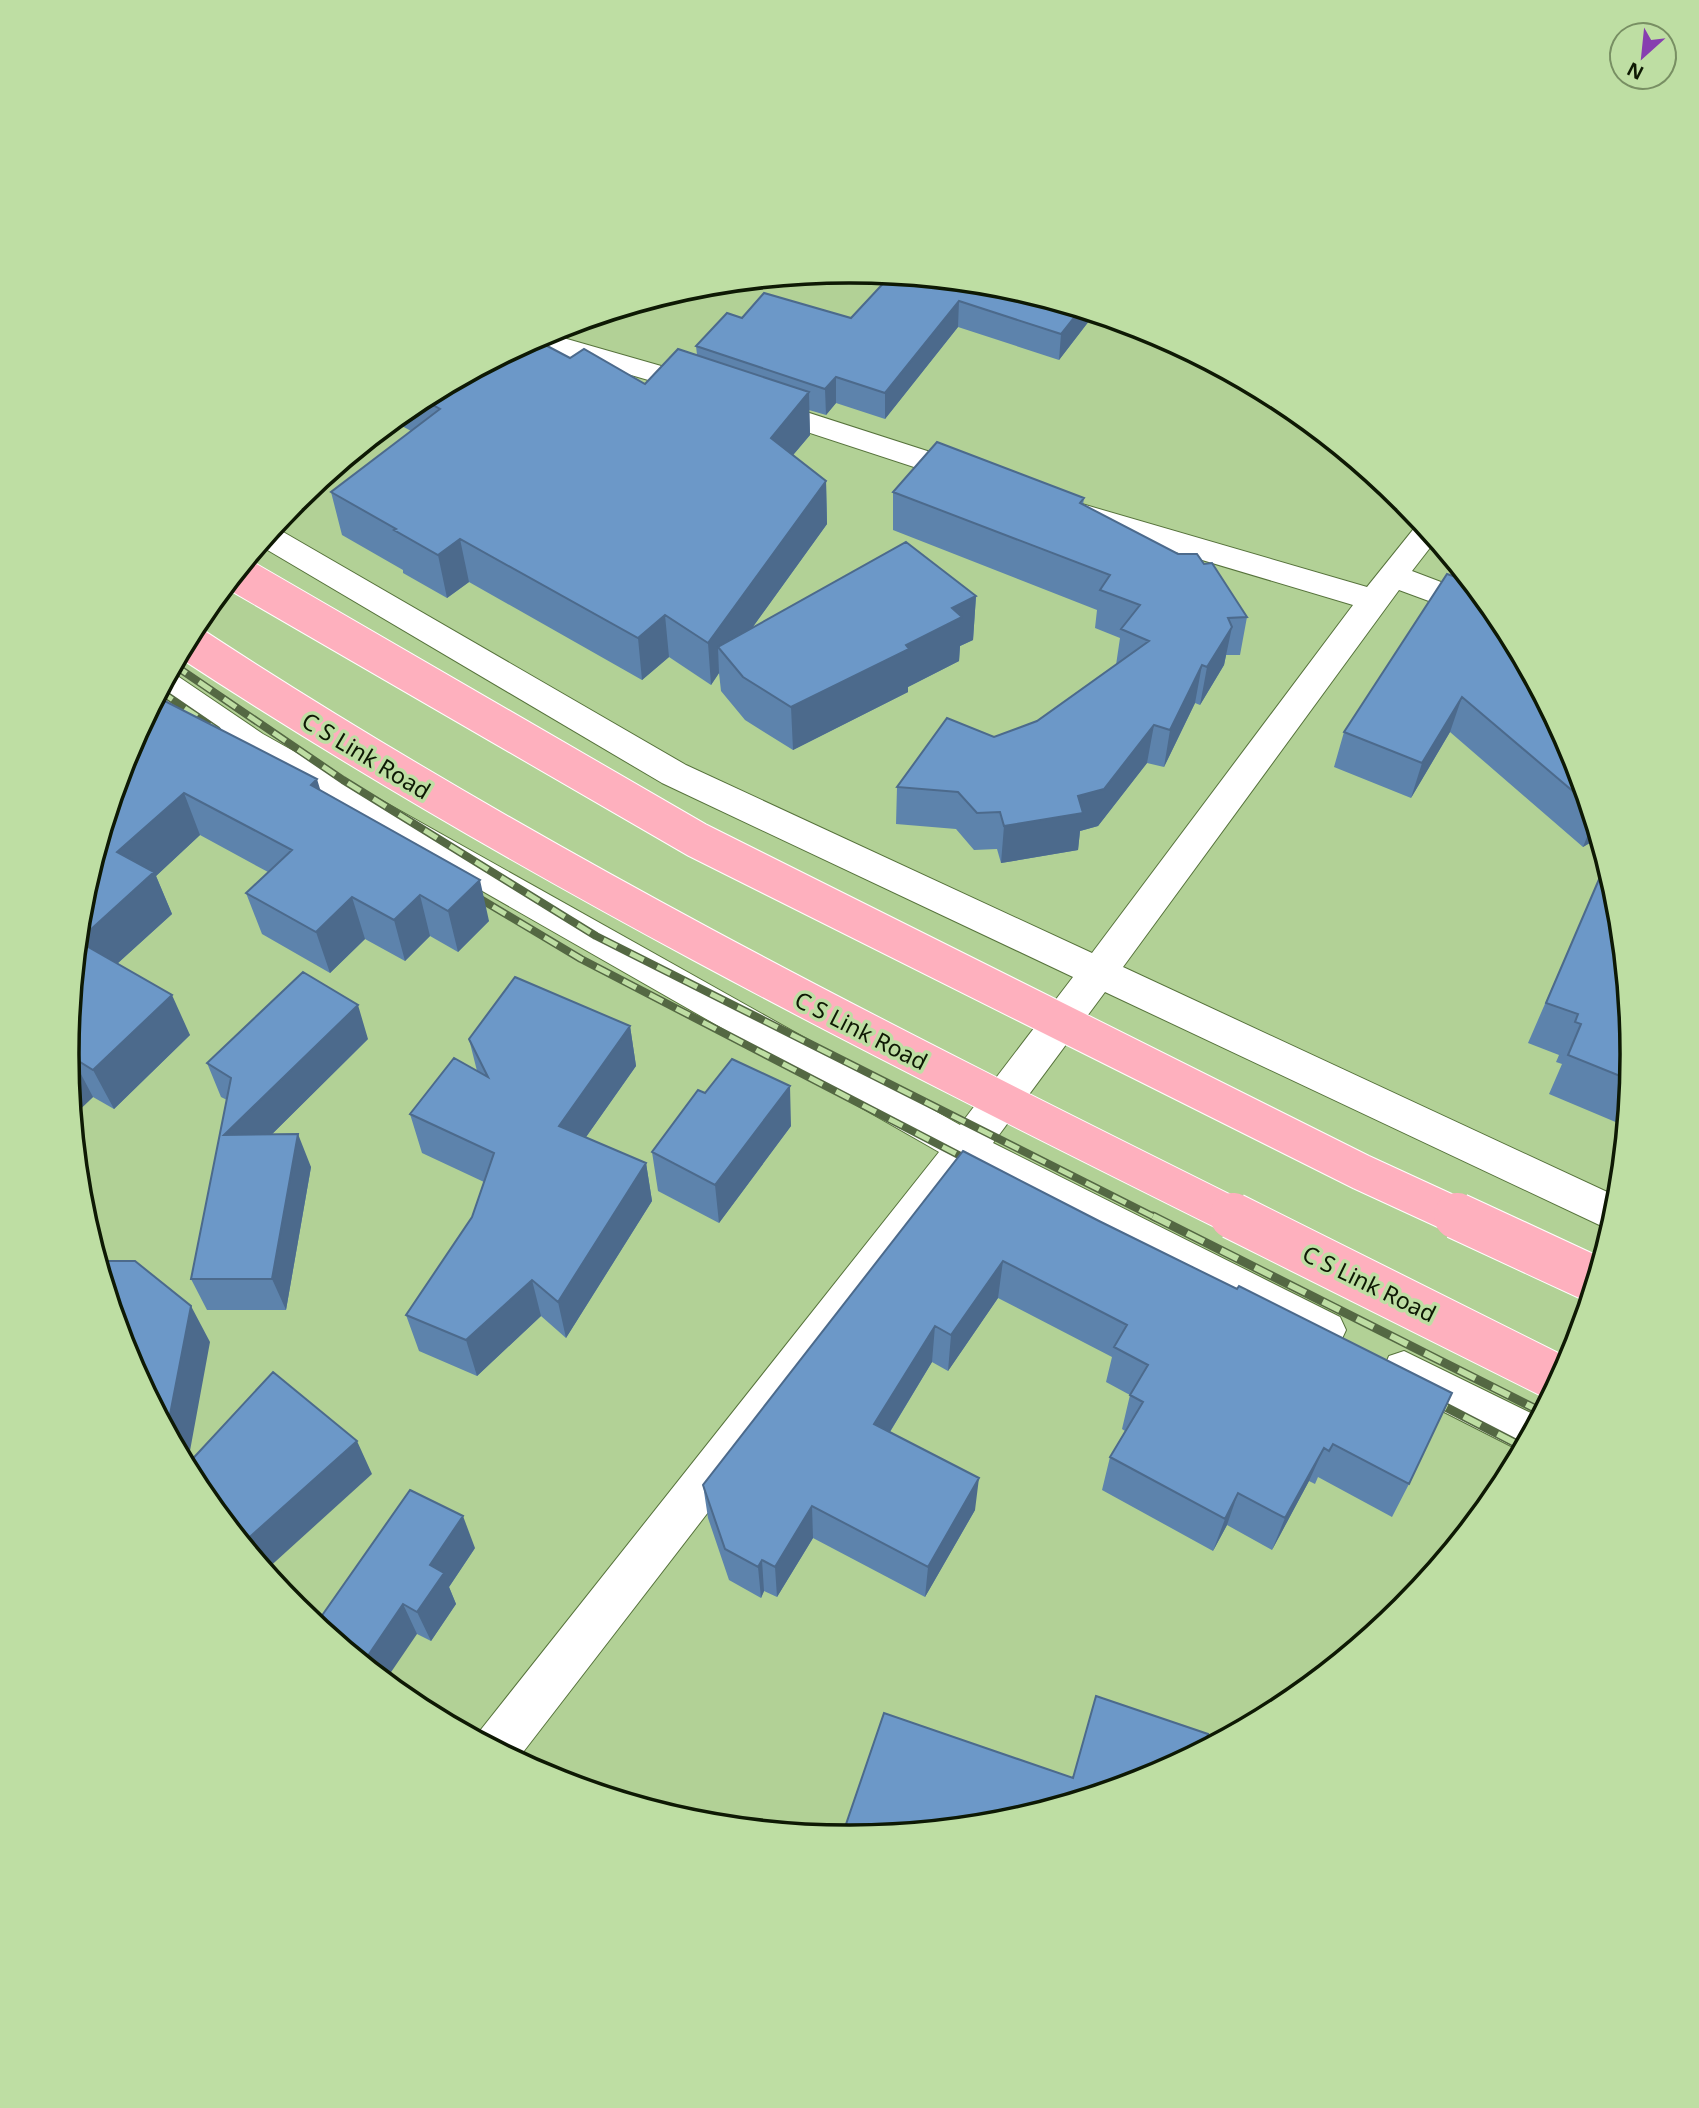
<svg xmlns="http://www.w3.org/2000/svg" width="1699" height="2108" font-family="'Noto Sans',sans-serif">
  <style>
    .lines { fill: none; stroke-linecap: round; stroke-linejoin: round }
    .minor-casing { stroke: #57733c; stroke-width: 2 }
    .minor { fill: #fff; fill-rule: evenodd }
    .rail-far1-casing { stroke: #546843; stroke-width: 8 }
    .rail-casing { stroke: #546843; stroke-width: 9 }
    .rail-far1 { stroke: #bedea3; stroke-width: 5; stroke-dasharray: 15; stroke-linecap: butt }
    .rail { stroke: #bedea3; stroke-width: 6; stroke-dasharray: 19; stroke-linecap: butt }
    .primary-bridge-far1-casing { stroke: #fff; stroke-width: 38; stroke-linecap: butt }
    .primary-bridge-casing { stroke: #fff; stroke-width: 48; stroke-linecap: butt }
    .primary-bridge-far1 { stroke: #feb0be; stroke-width: 36 }
    .primary-bridge { stroke: #feb0be; stroke-width: 46 }
    .wall { fill: #5d83ac }
    .shaded-wall { fill: #4c6a8c }
    .building { fill: #6c98c8; stroke: #4c6a8c; stroke-width: 2 }
    .labels { text-anchor: middle; stroke-width: 7; stroke-linejoin: round; paint-order: stroke }
    .street-label { font-size: 23px; fill: #0e1904; stroke: #bedea3 }
    .rim { fill: none; stroke: #0e1904; stroke-width: 3.5 }
  </style>
  <rect width="100%" height="100%" fill="#b2d196"/>
  <g class="lines">
    <defs>
      <path id="minor" d="M 546,333 L 717,382 L 722,388 L 717,394 L 707,397 L 524,344 Z
        M 760,397 L 983,469 L 987,476 L 983,483 L 972,486 L 749,413 L 745,406 L 749,399 Z
        M 1082,504 L 1367,587 L 1420,521 L 1436,540 L 1412,571 L 1483,598 L 1497,614 L 1483,621 L 1399,590 L 1123,967 L 1618,1197 L 1610,1230 L 1105,992 L 993,1143 L 1340,1317 L 1346,1330 L 1340,1343 L 1325,1349 L 1310,1343 L 972,1170 L 517,1760 L 477,1738 L 479,1732 L 939,1152 L 239,752 L 158,695 L 170,673 L 176,675 L 263,734 L 960,1125 L 1073,977 L 662,783 L 259,545 L 274,527 L 278,529 L 686,765 L 1092,953 L 1353,605 L 1071,521 L 1066,514 L 1071,507 Z
        M 1404,1351 L 1539,1417 L 1521,1451 L 1389,1384 L 1383,1370 L 1389,1356 Z"/>
    </defs>
    <!-- minor casing -->
    <use href="#minor" class="minor-casing"/>
    <!-- minor -->
    <use href="#minor" class="minor"/>
    <defs>
      <path id="rail-far1" d="M 174,665 L 343,780 L 596,936 L 1156,1218
        M 160,691 L 217,730
        M 467,891 L 581,959 L 976,1164"/>
      <path id="rail" d="M 1153,1216 L 1542,1412
        M 1430,1399 L 1523,1447"/>
    </defs>
    <!-- rail-far1 casing -->
    <use href="#rail-far1" class="rail-far1-casing"/>
    <!-- rail casing -->
    <use href="#rail" class="rail-casing"/>
    <!-- rail-far1 -->
    <use href="#rail-far1" class="rail-far1"/>
    <!-- rail -->
    <use href="#rail" class="rail"/>
    <defs>
      <path id="primary-bridge-far1" d="M 236,573 L 697,840 L 1361,1172 L 1461,1218
        M 187,641 C 524,862 877,1039 1237,1218"/>
      <path id="primary-bridge" d="M 1233,1216 L 1559,1379
        M 1457,1216 L 1595,1280"/>
    </defs>
    <!-- primary-bridge-far1 casing -->
    <use href="#primary-bridge-far1" class="primary-bridge-far1-casing"/>
    <!-- primary-bridge casing -->
    <use href="#primary-bridge" class="primary-bridge-casing"/>
    <!-- primary-bridge-far1 -->
    <use href="#primary-bridge-far1" class="primary-bridge-far1"/>
    <!-- primary-bridge -->
    <use href="#primary-bridge" class="primary-bridge"/>
  </g>
  <!-- wall -->
  <path class="wall" d="M 1003,286 L 1090,313 L 1089,321 L 1059,360 L 958,327 L 885,419 L 836,403 L 826,415 L 809,410 L 810,435 L 793,455 L 826,481 L 827,524 L 752,628 L 976,596 L 973,640 L 960,646 L 959,661 L 908,687 L 908,692 L 793,750 L 745,720 L 721,691 L 719,673 L 711,685 L 669,657 L 642,680 L 469,582 L 447,598 L 403,573 L 403,570 L 342,535 L 331,492 L 411,431 L 393,421 L 415,403 L 534,339 L 570,358 L 645,384 L 697,355 L 696,346 L 742,318 L 851,318 Z
    M 893,492 L 1084,498 L 1083,505 L 1178,554 L 1204,564 L 1247,617 L 1240,655 L 1226,655 L 1224,665 L 1200,705 L 1195,703 L 1164,767 L 1147,763 L 1098,826 L 1080,831 L 1078,850 L 1001,863 L 997,849 L 974,850 L 956,829 L 896,824 L 897,787 L 994,737 L 1037,721 L 1116,665 L 1120,638 L 1095,628 L 1097,610 L 893,530 Z
    M 1447,574 L 1573,755 L 1598,838 L 1583,847 L 1450,732 L 1411,798 L 1334,767 L 1344,732 Z
    M 126,754 L 321,791 L 489,921 L 458,952 L 430,936 L 405,961 L 365,939 L 330,973 L 262,934 L 246,893 L 268,872 L 200,835 L 156,876 L 172,914 L 118,963 L 190,1035 L 114,1109 L 93,1097 L 73,1116 L 66,1054 Z
    M 1606,863 L 1632,1054 L 1625,1126 L 1549,1094 L 1562,1064 L 1556,1062 L 1559,1055 L 1528,1043 Z
    M 630,1026 L 636,1066 L 586,1137 L 646,1163 L 652,1201 L 566,1338 L 541,1316 L 477,1376 L 419,1351 L 406,1315 L 472,1217 L 484,1182 L 422,1153 L 410,1114 L 477,1071 L 469,1039 Z
    M 368,1039 L 272,1134 L 311,1167 L 286,1310 L 207,1310 L 191,1279 L 227,1100 L 221,1097 L 207,1063 Z
    M 791,1126 L 719,1223 L 658,1191 L 652,1152 Z
    M 963,1151 L 1409,1484 L 1392,1517 L 1318,1477 L 1315,1484 L 1309,1481 L 1272,1550 L 1227,1525 L 1213,1551 L 1102,1490 L 1110,1457 L 1125,1431 L 1122,1429 L 1130,1395 L 1106,1382 L 1112,1357 L 998,1298 L 948,1371 L 932,1362 L 890,1432 L 975,1510 L 925,1597 L 813,1538 L 777,1597 L 764,1591 L 761,1598 L 729,1580 L 708,1518 L 703,1485 Z
    M 475,1548 L 449,1587 L 456,1604 L 431,1641 L 417,1634 L 316,1624 Z"/>
  <!-- shaded-wall -->
  <path class="shaded-wall" d="M 959,301 L 958,327 L 885,419 L 885,393 Z
    M 1080,310 L 1090,313 L 1089,321 L 1059,360 L 1061,334 Z
    M 836,377 L 836,403 L 826,415 L 825,389 Z
    M 809,392 L 810,435 L 772,480 L 771,438 Z
    M 826,481 L 827,524 L 729,660 L 718,647 L 719,673 L 711,685 L 708,643 Z
    M 460,539 L 469,582 L 447,598 L 438,555 Z
    M 976,596 L 973,640 L 960,646 L 959,661 L 908,687 L 908,692 L 793,750 L 791,707 L 906,645 L 952,608 Z
    M 665,615 L 669,657 L 642,680 L 638,638 Z
    M 1232,627 L 1224,665 L 1200,705 L 1207,667 Z
    M 1202,665 L 1195,703 L 1164,767 L 1170,730 Z
    M 1462,697 L 1450,732 L 1411,798 L 1422,763 Z
    M 1154,725 L 1147,763 L 1098,826 L 1080,831 L 1078,850 L 1001,863 L 1004,826 L 1078,796 Z
    M 317,779 L 330,822 L 311,785 Z
    M 184,793 L 200,835 L 156,876 L 172,914 L 97,982 L 78,941 L 117,852 Z
    M 1593,822 L 1598,838 L 1583,847 Z
    M 480,880 L 489,921 L 458,952 L 448,911 Z
    M 420,895 L 430,936 L 405,961 L 394,920 Z
    M 352,897 L 365,939 L 330,973 L 316,932 Z
    M 172,995 L 190,1035 L 114,1109 L 93,1070 Z
    M 358,1005 L 368,1039 L 239,1167 L 224,1135 Z
    M 630,1026 L 636,1066 L 567,1164 L 559,1126 Z
    M 72,1057 L 93,1097 L 73,1116 L 67,1062 Z
    M 790,1086 L 791,1126 L 719,1223 L 715,1185 Z
    M 298,1134 L 311,1167 L 286,1310 L 272,1279 Z
    M 646,1163 L 652,1201 L 566,1338 L 558,1302 Z
    M 1003,1261 L 998,1298 L 948,1371 L 951,1335 Z
    M 532,1280 L 541,1316 L 477,1376 L 466,1340 Z
    M 191,1306 L 210,1342 L 187,1467 L 167,1430 Z
    M 935,1326 L 932,1362 L 874,1458 L 874,1424 Z
    M 357,1441 L 372,1474 L 265,1571 L 243,1543 Z
    M 1324,1448 L 1309,1481 L 1272,1550 L 1285,1518 Z
    M 979,1478 L 975,1510 L 925,1597 L 928,1567 Z
    M 1238,1493 L 1227,1525 L 1213,1551 L 1225,1519 Z
    M 812,1506 L 813,1538 L 777,1597 L 775,1567 Z
    M 463,1516 L 475,1548 L 449,1587 L 456,1604 L 431,1641 L 417,1612 L 430,1565 Z
    M 762,1560 L 764,1591 L 761,1598 L 758,1567 Z
    M 403,1604 L 417,1634 L 385,1681 L 363,1663 Z"/>
  <!-- building -->
  <path class="building" d="M 891,275 L 1003,286 L 1080,310 L 1061,334 L 959,301 L 885,393 L 836,377 L 825,389 L 696,346 L 727,313 L 742,318 L 764,293 L 851,318 Z
    M 534,339 L 570,358 L 584,349 L 645,384 L 678,349 L 809,392 L 771,438 L 826,481 L 708,643 L 665,615 L 638,638 L 460,539 L 438,555 L 394,530 L 396,529 L 331,492 L 440,409 L 422,399 Z
    M 937,442 L 1084,498 L 1080,503 L 1178,554 L 1197,554 L 1204,564 L 1212,563 L 1247,617 L 1228,618 L 1232,627 L 1207,667 L 1202,665 L 1170,730 L 1154,725 L 1104,789 L 1078,796 L 1083,813 L 1004,826 L 1000,812 L 977,813 L 958,792 L 897,787 L 947,718 L 994,737 L 1037,721 L 1149,641 L 1121,629 L 1140,605 L 1100,590 L 1110,575 L 893,492 Z
    M 906,542 L 976,596 L 952,608 L 962,617 L 906,645 L 909,649 L 791,707 L 743,677 L 718,647 Z
    M 1447,574 L 1471,582 L 1501,619 L 1573,755 L 1588,804 L 1462,697 L 1422,763 L 1344,732 Z
    M 157,697 L 317,779 L 311,785 L 480,880 L 448,911 L 420,895 L 394,920 L 352,897 L 316,932 L 246,893 L 292,850 L 184,793 L 117,852 L 154,872 L 78,941 L 172,995 L 93,1070 L 72,1057 L 67,1062 L 66,1054 L 82,901 L 126,754 Z
    M 1606,863 L 1618,902 L 1632,1054 L 1630,1080 L 1568,1055 L 1581,1024 L 1575,1022 L 1578,1014 L 1546,1003 Z
    M 303,972 L 358,1005 L 224,1135 L 298,1134 L 272,1279 L 191,1279 L 231,1078 L 207,1063 Z
    M 515,977 L 630,1026 L 559,1126 L 646,1163 L 558,1302 L 532,1280 L 466,1340 L 406,1315 L 472,1217 L 494,1153 L 410,1114 L 454,1058 L 488,1077 L 469,1039 Z
    M 732,1059 L 790,1086 L 715,1185 L 652,1152 L 698,1090 L 705,1093 Z
    M 963,1151 L 1099,1221 L 1237,1289 L 1239,1286 L 1452,1393 L 1409,1484 L 1333,1444 L 1329,1451 L 1324,1448 L 1285,1518 L 1238,1493 L 1225,1519 L 1110,1457 L 1143,1402 L 1130,1395 L 1148,1365 L 1114,1347 L 1127,1325 L 1003,1261 L 951,1335 L 935,1326 L 874,1424 L 979,1478 L 928,1567 L 812,1506 L 775,1567 L 762,1560 L 758,1567 L 725,1549 L 703,1485 Z
    M 104,1261 L 135,1261 L 191,1306 L 167,1430 L 126,1353 L 101,1272 Z
    M 273,1372 L 357,1441 L 243,1543 L 198,1489 L 186,1466 Z
    M 410,1490 L 463,1516 L 430,1565 L 444,1573 L 417,1612 L 403,1604 L 363,1663 L 316,1624 Z
    M 1096,1696 L 1208,1734 L 1205,1748 L 1149,1778 L 1002,1822 L 849,1837 L 842,1836 L 884,1713 L 1073,1778 Z"/>
  <g class="labels">
    <!-- street labels -->
    <g class="street-label">
      <text transform="translate(366 756) rotate(31)" y="8">C S Link Road</text>
      <text transform="translate(861 1031) rotate(27)" y="8">C S Link Road</text>
      <text transform="translate(1369 1284) rotate(26)" y="8">C S Link Road</text>
    </g>
  </g>
  <!-- crop -->
  <path d="M0 0H1699V2108H0ZM849 283H850A770 770 0 0 1 1620 1053V1055A770 770 0 0 1 850 1825H849A770 770 0 0 1 79 1055V1053A770 770 0 0 1 849 283Z" fill="#bedea3" fill-rule="evenodd"/>
  <path class="rim" d="M849 283H850A770 770 0 0 1 1620 1053V1055A770 770 0 0 1 850 1825H849A770 770 0 0 1 79 1055V1053A770 770 0 0 1 849 283Z"/>
  <!-- north arrow -->
  <g transform="translate(1643 56) rotate(207)"><circle r="33" fill="#bedea3" stroke="#788f63" stroke-width="2"/>
  <path d="M0-5L12 26L0 18L-12 26Z" fill="#873eb0"/>
  <text y="-10" font-size="19" font-weight="bold" text-anchor="middle" fill="#0e1904">N</text>
  </g>
</svg>
